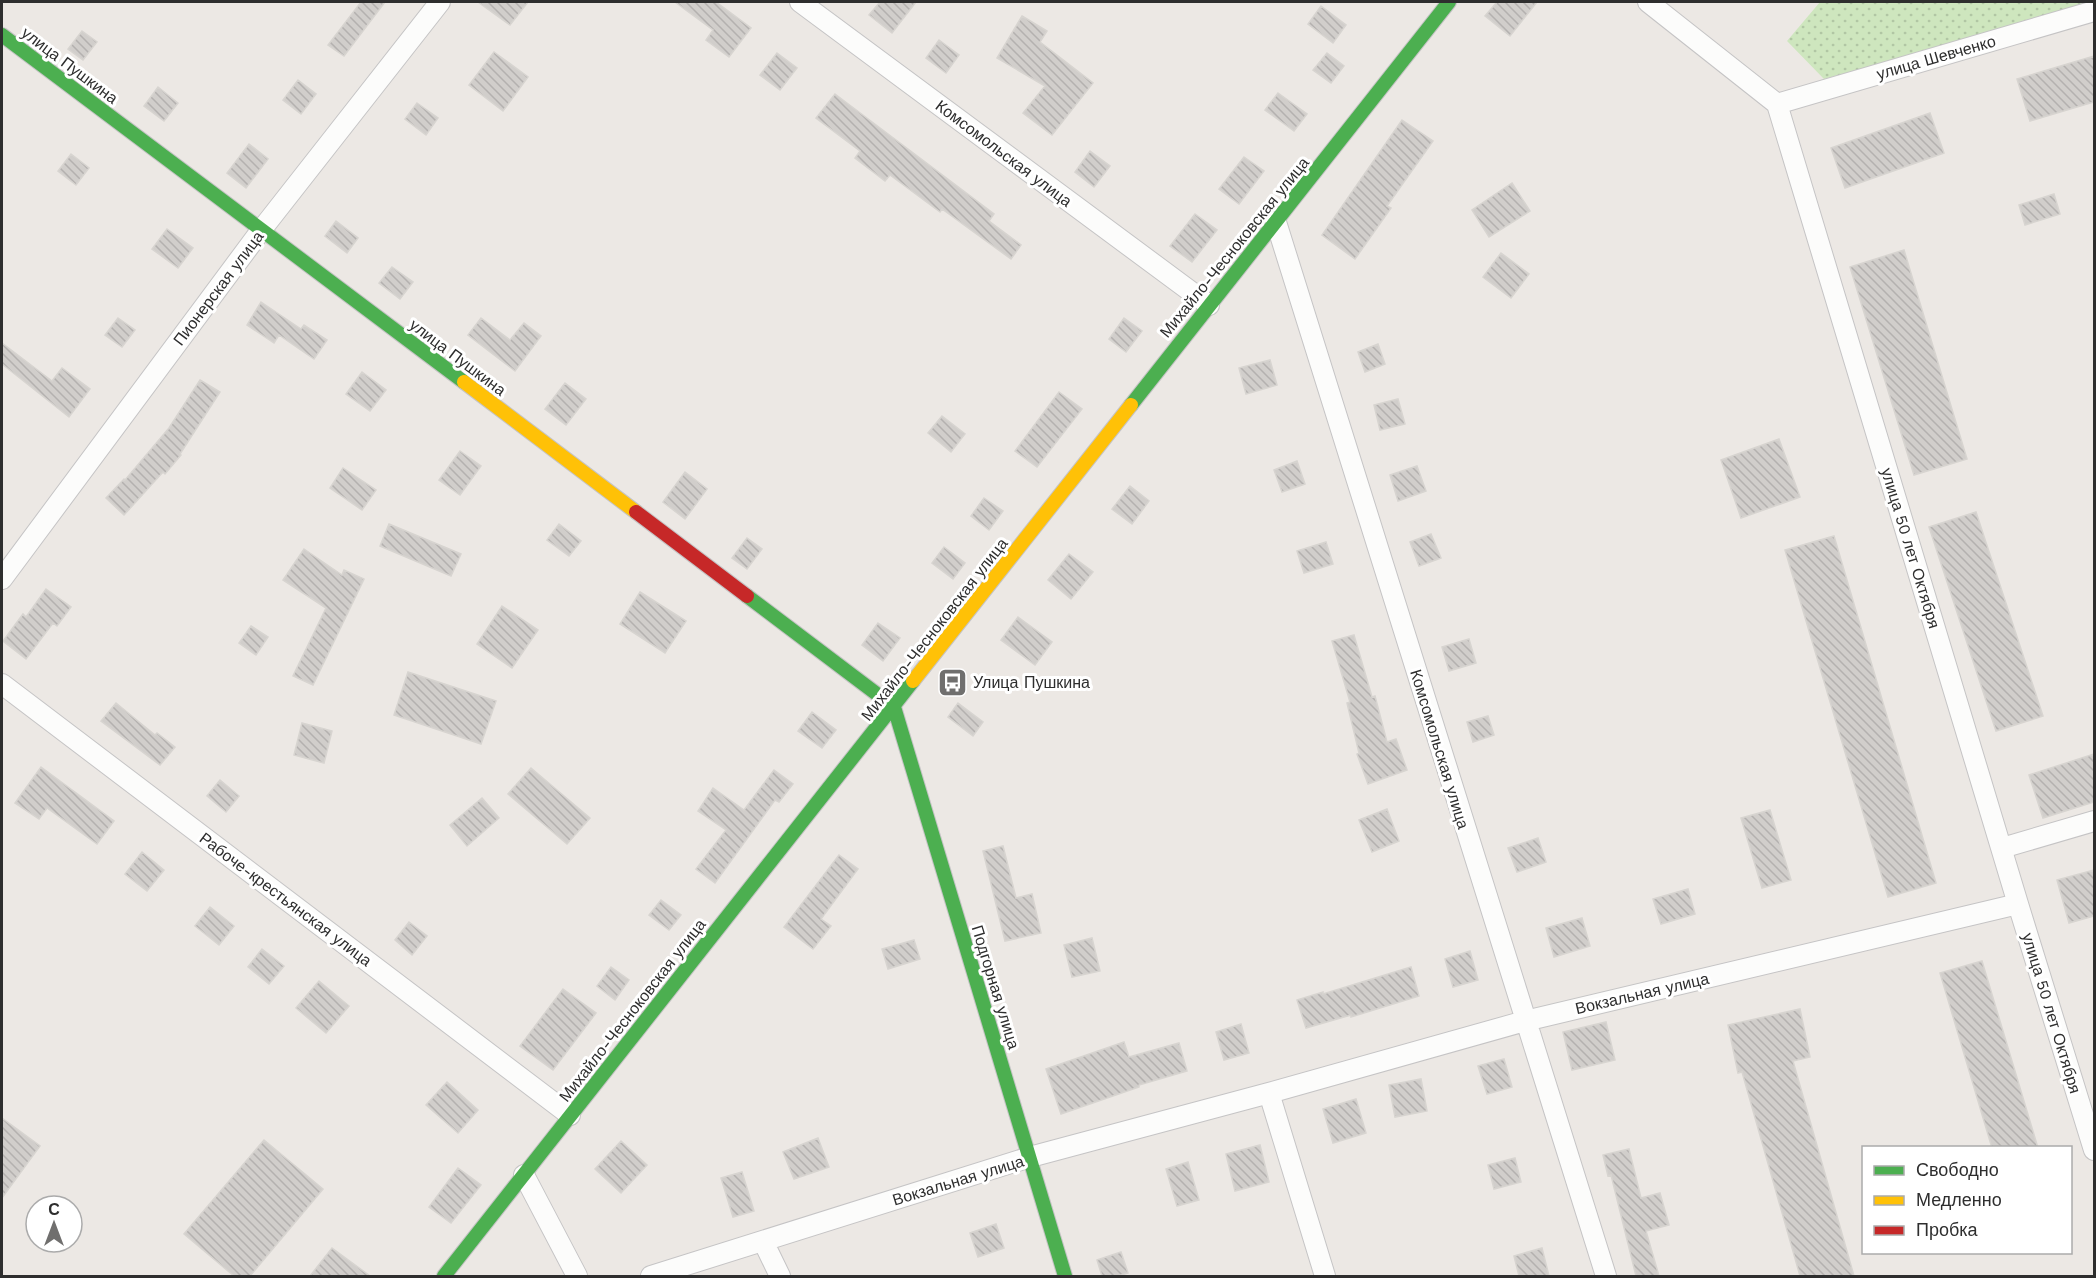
<svg xmlns="http://www.w3.org/2000/svg" width="2096" height="1278" font-family="'Work Sans',sans-serif">
  <style>
    .grass { fill: url(#grass-dots) }
    .building { fill: url(#building-back-hatch); stroke: #d7d4d0; stroke-width: 1.5 }
    .lines { fill: none; stroke-linecap: round; stroke-linejoin: round }
    .street-casing { stroke: #c5c4c5; stroke-width: 22 }
    .fast-casing { stroke: #c5c4c5; stroke-width: 16 }
    .slow-casing { stroke: #c5c4c5; stroke-width: 16 }
    .jam-casing { stroke: #c5c4c5; stroke-width: 16 }
    .street { stroke: #fcfcfb; stroke-width: 20 }
    .fast { stroke: #4caf50; stroke-width: 14 }
    .slow { stroke: #ffc107; stroke-width: 14 }
    .jam { stroke: #c62828; stroke-width: 14 }
    .labels { text-anchor: middle; stroke-width: 6; stroke-linejoin: round; paint-order: stroke }
    .street-label { font-size: 16px; fill: #2e2e2e; stroke: #fff }
    .poi-label { font-size: 16px; fill: #2e2e2e; stroke: #fff; text-anchor: start }
  </style>
  <defs>
    <pattern id="grass-dots" width="8" height="8" patternUnits="userSpaceOnUse" patternTransform="scale(1.5)"><rect width="8" height="8" fill="#cee6be"/><path d="M2 2h.1M6 6h.1" fill="none" stroke="#b1c6a4" stroke-width="1.8" stroke-linecap="round"/></pattern>
    <pattern id="building-back-hatch" width="6" height="6" patternUnits="userSpaceOnUse" patternTransform="scale(1.5)"><rect width="6" height="6" fill="#d1cecb"/><path d="M-1 5l2 2M0 0l6 6M5-1l2 2" fill="none" stroke="#b4b1af"/></pattern>
  </defs>
  <rect width="100%" height="100%" fill="#ece8e4"/>
  <!-- grass -->
  <path class="grass" d="M 1820,2 L 2094,2 L 2094,5 L 1824,79 L 1787,41 Z"/>
  <!-- building -->
  <path class="building" d="M 361,2 L 385,2 L 344,56 L 328,45 Z
    M 478,2 L 528,2 L 510,25 Z
    M 675,2 L 716,2 L 751,28 L 729,57 L 706,40 L 713,30 Z
    M 880,2 L 916,2 L 892,33 L 869,15 Z
    M 1497,2 L 1537,2 L 1510,36 L 1485,16 Z
    M 1321,6 L 1346,25 L 1333,43 L 1308,24 Z
    M 1022,16 L 1047,31 L 1040,42 L 1093,83 L 1052,135 L 1023,113 L 1045,86 L 997,58 Z
    M 82,31 L 97,42 L 83,60 L 68,49 Z
    M 939,40 L 959,55 L 946,73 L 926,58 Z
    M 494,52 L 528,77 L 503,111 L 469,85 Z
    M 777,53 L 797,68 L 780,90 L 760,75 Z
    M 1327,53 L 1344,66 L 1331,83 L 1313,70 Z
    M 2094,56 L 2094,102 L 2030,121 L 2017,79 Z
    M 298,80 L 316,94 L 301,114 L 283,100 Z
    M 158,87 L 178,103 L 164,121 L 144,106 Z
    M 1278,93 L 1307,114 L 1294,131 L 1265,110 Z
    M 835,94 L 994,214 L 989,221 L 1021,245 L 1011,259 L 942,209 L 940,212 L 890,175 L 885,181 L 855,158 L 860,151 L 816,118 Z
    M 417,103 L 438,118 L 426,135 L 405,119 Z
    M 1930,113 L 1944,153 L 1845,188 L 1831,148 Z
    M 1402,120 L 1433,141 L 1387,206 L 1391,208 L 1355,259 L 1322,235 Z
    M 249,144 L 268,159 L 246,188 L 227,173 Z
    M 1090,151 L 1110,166 L 1094,187 L 1075,172 Z
    M 71,154 L 89,168 L 76,185 L 58,171 Z
    M 1244,157 L 1264,171 L 1239,204 L 1219,189 Z
    M 1512,183 L 1530,211 L 1489,237 L 1472,210 Z
    M 2054,194 L 2060,214 L 2025,225 L 2019,205 Z
    M 1195,214 L 1217,230 L 1192,262 L 1170,246 Z
    M 336,221 L 358,238 L 347,253 L 325,236 Z
    M 167,229 L 193,248 L 178,268 L 152,249 Z
    M 1904,250 L 1967,459 L 1914,475 L 1850,267 Z
    M 1501,253 L 1529,274 L 1511,298 L 1483,277 Z
    M 392,267 L 413,282 L 400,299 L 379,283 Z
    M 261,302 L 301,329 L 304,325 L 327,340 L 314,359 L 279,335 L 274,343 L 247,325 Z
    M 118,318 L 135,330 L 122,347 L 105,335 Z
    M 481,318 L 510,340 L 524,323 L 541,336 L 515,371 L 468,335 Z
    M 1124,318 L 1142,331 L 1126,352 L 1109,339 Z
    M 2,343 L 52,381 L 62,368 L 90,389 L 69,417 L 2,364 Z
    M 1378,344 L 1385,364 L 1365,372 L 1358,352 Z
    M 1270,360 L 1277,385 L 1246,394 L 1239,368 Z
    M 362,372 L 386,390 L 370,411 L 346,394 Z
    M 200,380 L 220,392 L 180,454 L 181,455 L 165,474 L 163,472 L 124,515 L 106,498 L 124,479 L 125,480 L 169,428 Z
    M 565,383 L 586,399 L 566,425 L 545,409 Z
    M 1059,392 L 1082,409 L 1037,467 L 1015,451 Z
    M 1398,399 L 1405,424 L 1380,430 L 1374,405 Z
    M 942,416 L 965,434 L 951,452 L 928,433 Z
    M 1779,439 L 1800,497 L 1741,518 L 1721,460 Z
    M 460,451 L 481,466 L 460,495 L 439,480 Z
    M 1297,461 L 1305,484 L 1282,492 L 1274,470 Z
    M 1417,466 L 1426,491 L 1398,501 L 1390,475 Z
    M 343,468 L 376,490 L 362,510 L 330,488 Z
    M 685,472 L 707,489 L 685,519 L 663,502 Z
    M 1130,486 L 1149,501 L 1132,524 L 1112,509 Z
    M 984,498 L 1003,511 L 989,530 L 971,516 Z
    M 1976,512 L 2043,716 L 1996,731 L 1929,527 Z
    M 389,524 L 461,554 L 451,576 L 380,546 Z
    M 559,524 L 581,541 L 569,556 L 547,540 Z
    M 1431,534 L 1441,558 L 1419,566 L 1410,542 Z
    M 1834,536 L 1936,883 L 1888,897 L 1785,550 Z
    M 747,538 L 762,549 L 747,569 L 732,558 Z
    M 1326,542 L 1333,564 L 1304,573 L 1297,551 Z
    M 944,547 L 965,563 L 953,579 L 932,563 Z
    M 304,549 L 342,575 L 344,570 L 364,579 L 313,685 L 293,676 L 326,608 L 283,580 Z
    M 1069,554 L 1093,572 L 1071,599 L 1048,580 Z
    M 46,589 L 71,607 L 57,626 L 53,623 L 26,659 L 3,641 L 23,614 L 26,617 Z
    M 640,592 L 686,621 L 665,653 L 620,624 Z
    M 502,606 L 538,630 L 512,668 L 477,644 Z
    M 1018,617 L 1052,642 L 1035,665 L 1001,640 Z
    M 878,623 L 900,638 L 883,661 L 862,645 Z
    M 251,626 L 268,637 L 256,655 L 239,643 Z
    M 1354,635 L 1372,697 L 1375,696 L 1387,742 L 1396,739 L 1407,770 L 1368,784 L 1357,754 L 1359,753 L 1347,703 L 1350,702 L 1332,641 Z
    M 1469,639 L 1476,663 L 1449,671 L 1442,647 Z
    M 408,672 L 496,701 L 481,744 L 394,715 Z
    M 116,703 L 155,735 L 157,733 L 175,747 L 160,765 L 101,721 Z
    M 958,703 L 983,722 L 973,736 L 948,717 Z
    M 812,712 L 836,730 L 822,748 L 798,731 Z
    M 1488,716 L 1494,735 L 1473,742 L 1467,722 Z
    M 302,723 L 332,731 L 324,763 L 294,755 Z
    M 2094,754 L 2094,802 L 2043,818 L 2029,775 Z
    M 41,767 L 114,821 L 97,844 L 47,808 L 39,819 L 15,803 Z
    M 531,768 L 590,818 L 567,844 L 508,794 Z
    M 774,770 L 793,784 L 779,802 L 775,800 L 715,883 L 696,869 L 726,830 L 698,811 L 713,788 L 744,810 Z
    M 220,780 L 239,796 L 226,812 L 207,796 Z
    M 482,798 L 499,818 L 467,846 L 450,825 Z
    M 1387,809 L 1399,841 L 1372,852 L 1359,820 Z
    M 1770,810 L 1791,880 L 1762,888 L 1741,818 Z
    M 1538,838 L 1546,862 L 1517,872 L 1508,848 Z
    M 1003,846 L 1016,898 L 1032,894 L 1041,933 L 1005,941 L 983,851 Z
    M 142,852 L 164,870 L 147,891 L 125,874 Z
    M 839,855 L 858,869 L 821,919 L 831,926 L 813,949 L 784,927 Z
    M 2094,870 L 2094,916 L 2069,923 L 2057,880 Z
    M 1688,889 L 1695,914 L 1661,924 L 1653,899 Z
    M 661,900 L 681,915 L 669,930 L 649,915 Z
    M 210,907 L 234,926 L 219,945 L 195,926 Z
    M 1582,918 L 1590,946 L 1554,957 L 1546,928 Z
    M 409,922 L 427,936 L 412,955 L 395,940 Z
    M 1092,938 L 1100,971 L 1072,977 L 1064,945 Z
    M 914,940 L 920,959 L 888,969 L 882,949 Z
    M 262,949 L 284,966 L 269,984 L 248,967 Z
    M 1470,951 L 1478,980 L 1453,987 L 1445,959 Z
    M 1982,961 L 2038,1148 L 1992,1148 L 1940,973 Z
    M 611,967 L 629,980 L 615,1000 L 597,986 Z
    M 1411,967 L 1419,996 L 1351,1017 L 1351,1015 L 1306,1028 L 1297,1000 L 1323,992 L 1323,994 Z
    M 319,981 L 349,1006 L 326,1033 L 296,1008 Z
    M 563,989 L 596,1013 L 553,1070 L 520,1046 Z
    M 1800,1009 L 1810,1057 L 1793,1061 L 1854,1276 L 1800,1276 L 1742,1072 L 1738,1073 L 1728,1025 Z
    M 1606,1022 L 1615,1060 L 1572,1070 L 1563,1032 Z
    M 1241,1024 L 1249,1053 L 1224,1060 L 1216,1032 Z
    M 1124,1042 L 1129,1057 L 1179,1043 L 1187,1071 L 1139,1085 L 1139,1087 L 1061,1114 L 1046,1069 Z
    M 1504,1059 L 1512,1087 L 1487,1094 L 1478,1066 Z
    M 1421,1079 L 1427,1111 L 1395,1117 L 1389,1085 Z
    M 447,1082 L 478,1110 L 458,1133 L 426,1105 Z
    M 1356,1099 L 1366,1133 L 1333,1143 L 1323,1109 Z
    M 2,1118 L 40,1146 L 2,1198 Z
    M 818,1138 L 829,1167 L 794,1179 L 783,1152 Z
    M 264,1140 L 323,1189 L 250,1276 L 234,1276 L 184,1234 Z
    M 621,1141 L 647,1165 L 621,1193 L 595,1169 Z
    M 1260,1145 L 1269,1182 L 1235,1191 L 1226,1154 Z
    M 1629,1149 L 1641,1198 L 1660,1193 L 1669,1225 L 1646,1231 L 1659,1276 L 1636,1276 L 1611,1175 L 1608,1176 L 1603,1155 Z
    M 1515,1158 L 1521,1182 L 1494,1189 L 1488,1165 Z
    M 1188,1162 L 1199,1200 L 1177,1206 L 1166,1169 Z
    M 458,1168 L 481,1185 L 451,1223 L 429,1207 Z
    M 742,1172 L 754,1211 L 733,1217 L 721,1178 Z
    M 996,1224 L 1004,1248 L 978,1257 L 970,1233 Z
    M 332,1248 L 370,1276 L 310,1276 Z
    M 1542,1248 L 1549,1276 L 1519,1276 L 1514,1256 Z
    M 1121,1252 L 1128,1273 L 1118,1276 L 1102,1276 L 1097,1260 Z"/>
  <g class="lines">
    <defs>
      <path id="street" d="M 800,2 L 1209,305
        M 1648,2 L 1777,104 L 2018,904 L 2094,1150
        M 1777,104 L 2094,11
        M 1276,222 L 1606,1276
        M 2,579 L 262,229 L 440,2
        M 2,684 L 570,1115
        M 2002,848 L 2094,821
        M 1269,1093 L 1325,1276
        M 524,1175 L 577,1276
        M 763,1241 L 780,1276
        M 651,1276 L 1030,1157 L 1269,1093 L 1525,1021 L 2018,904"/>
      <path id="fast" d="M 2,35 L 464,382
        M 1131,405 L 1449,2
        M 747,596 L 894,707 L 1065,1276
        M 444,1276 L 913,681"/>
      <path id="slow" d="M 464,382 L 636,512
        M 913,681 L 1131,405"/>
      <path id="jam" d="M 636,512 L 747,596"/>
    </defs>
    <!-- street casing -->
    <use href="#street" class="street-casing"/>
    <!-- fast casing -->
    <use href="#fast" class="fast-casing"/>
    <!-- slow casing -->
    <use href="#slow" class="slow-casing"/>
    <!-- jam casing -->
    <use href="#jam" class="jam-casing"/>
    <!-- street -->
    <use href="#street" class="street"/>
    <!-- fast -->
    <use href="#fast" class="fast"/>
    <!-- slow -->
    <use href="#slow" class="slow"/>
    <!-- jam -->
    <use href="#jam" class="jam"/>
  </g>
  <!-- icons -->
  <defs>
    <symbol id="bus-square" viewBox="-11 -11 22 22"><rect x="-9" y="-9" width="18" height="18" rx="4" fill="#706f6e" stroke="#fff"/><path d="M-5-6H5V4H4V6H2V4H-2V6H-4V4H-5ZM-3.5-4V0h7V-4ZM-3.5 1.2v1.5H-2V1.2ZM2 1.2v1.5H3.5V1.2Z" fill="#fff"/></symbol>
  </defs>
  <g fill-rule="evenodd">
    <use href="#bus-square" x="936" y="666" width="33" height="33"/>
  </g>
  <g class="labels">
    <!-- street labels -->
    <g class="street-label">
      <text transform="translate(1936 57) rotate(-16)" y="6">улица Шевченко</text>
      <text transform="translate(70 65) rotate(37)" y="6">улица Пушкина</text>
      <text transform="translate(1004 153) rotate(37)" y="6">Комсомольская улица</text>
      <text transform="translate(1234 247) rotate(-51)" y="6">Михайло-Чесноковская улица</text>
      <text transform="translate(218 288) rotate(-53)" y="6">Пионерская улица</text>
      <text transform="translate(458 357) rotate(37)" y="6">улица Пушкина</text>
      <text transform="translate(1911 548) rotate(73)" y="6">улица 50 лет Октября</text>
      <text transform="translate(934 629) rotate(-52)" y="6">Михайло-Чесноковская улица</text>
      <text transform="translate(1440 749) rotate(73)" y="6">Комсомольская улица</text>
      <text transform="translate(286 899) rotate(37)" y="6">Рабоче-крестьянская улица</text>
      <text transform="translate(996 987) rotate(73)" y="6">Подгорная улица</text>
      <text transform="translate(1642 993) rotate(-13)" y="6">Вокзальная улица</text>
      <text transform="translate(632 1010) rotate(-52)" y="6">Михайло-Чесноковская улица</text>
      <text transform="translate(2052 1013) rotate(73)" y="6">улица 50 лет Октября</text>
      <text transform="translate(958 1180) rotate(-17)" y="6">Вокзальная улица</text>
    </g>
    <!-- poi labels -->
    <g class="poi-label">
      <text x="973" y="688">Улица Пушкина</text>
    </g>
  </g>
  <!-- border -->
  <rect width="2096" height="1278" fill="none" stroke="#2e2e2e" stroke-width="6"/>
  <!-- legend -->
  <rect x="1862" y="1146" width="210" height="108" fill="#ffffff" stroke="#ababab" stroke-width="1.5"/>
  <rect x="1874" y="1166" width="30" height="9" fill="#4caf50" stroke="#ababab" stroke-width="1.5"/>
  <text x="1916" y="1176" font-size="18" fill="#2e2e2e">Свободно</text>
  <rect x="1874" y="1196" width="30" height="9" fill="#ffc107" stroke="#ababab" stroke-width="1.5"/>
  <text x="1916" y="1206" font-size="18" fill="#2e2e2e">Медленно</text>
  <rect x="1874" y="1226" width="30" height="9" fill="#c62828" stroke="#ababab" stroke-width="1.5"/>
  <text x="1916" y="1236" font-size="18" fill="#2e2e2e">Пробка</text>
  <!-- north arrow -->
  <g transform="translate(54 1224)"><circle r="28" fill="#ffffff" stroke="#ababab" stroke-width="1.5"/>
  <path d="M0-4.5L10 22L0 15L-10 22Z" fill="#706f6e"/>
  <text y="-9" font-size="16" font-weight="bold" text-anchor="middle" fill="#2e2e2e">С</text>
  </g>
</svg>
